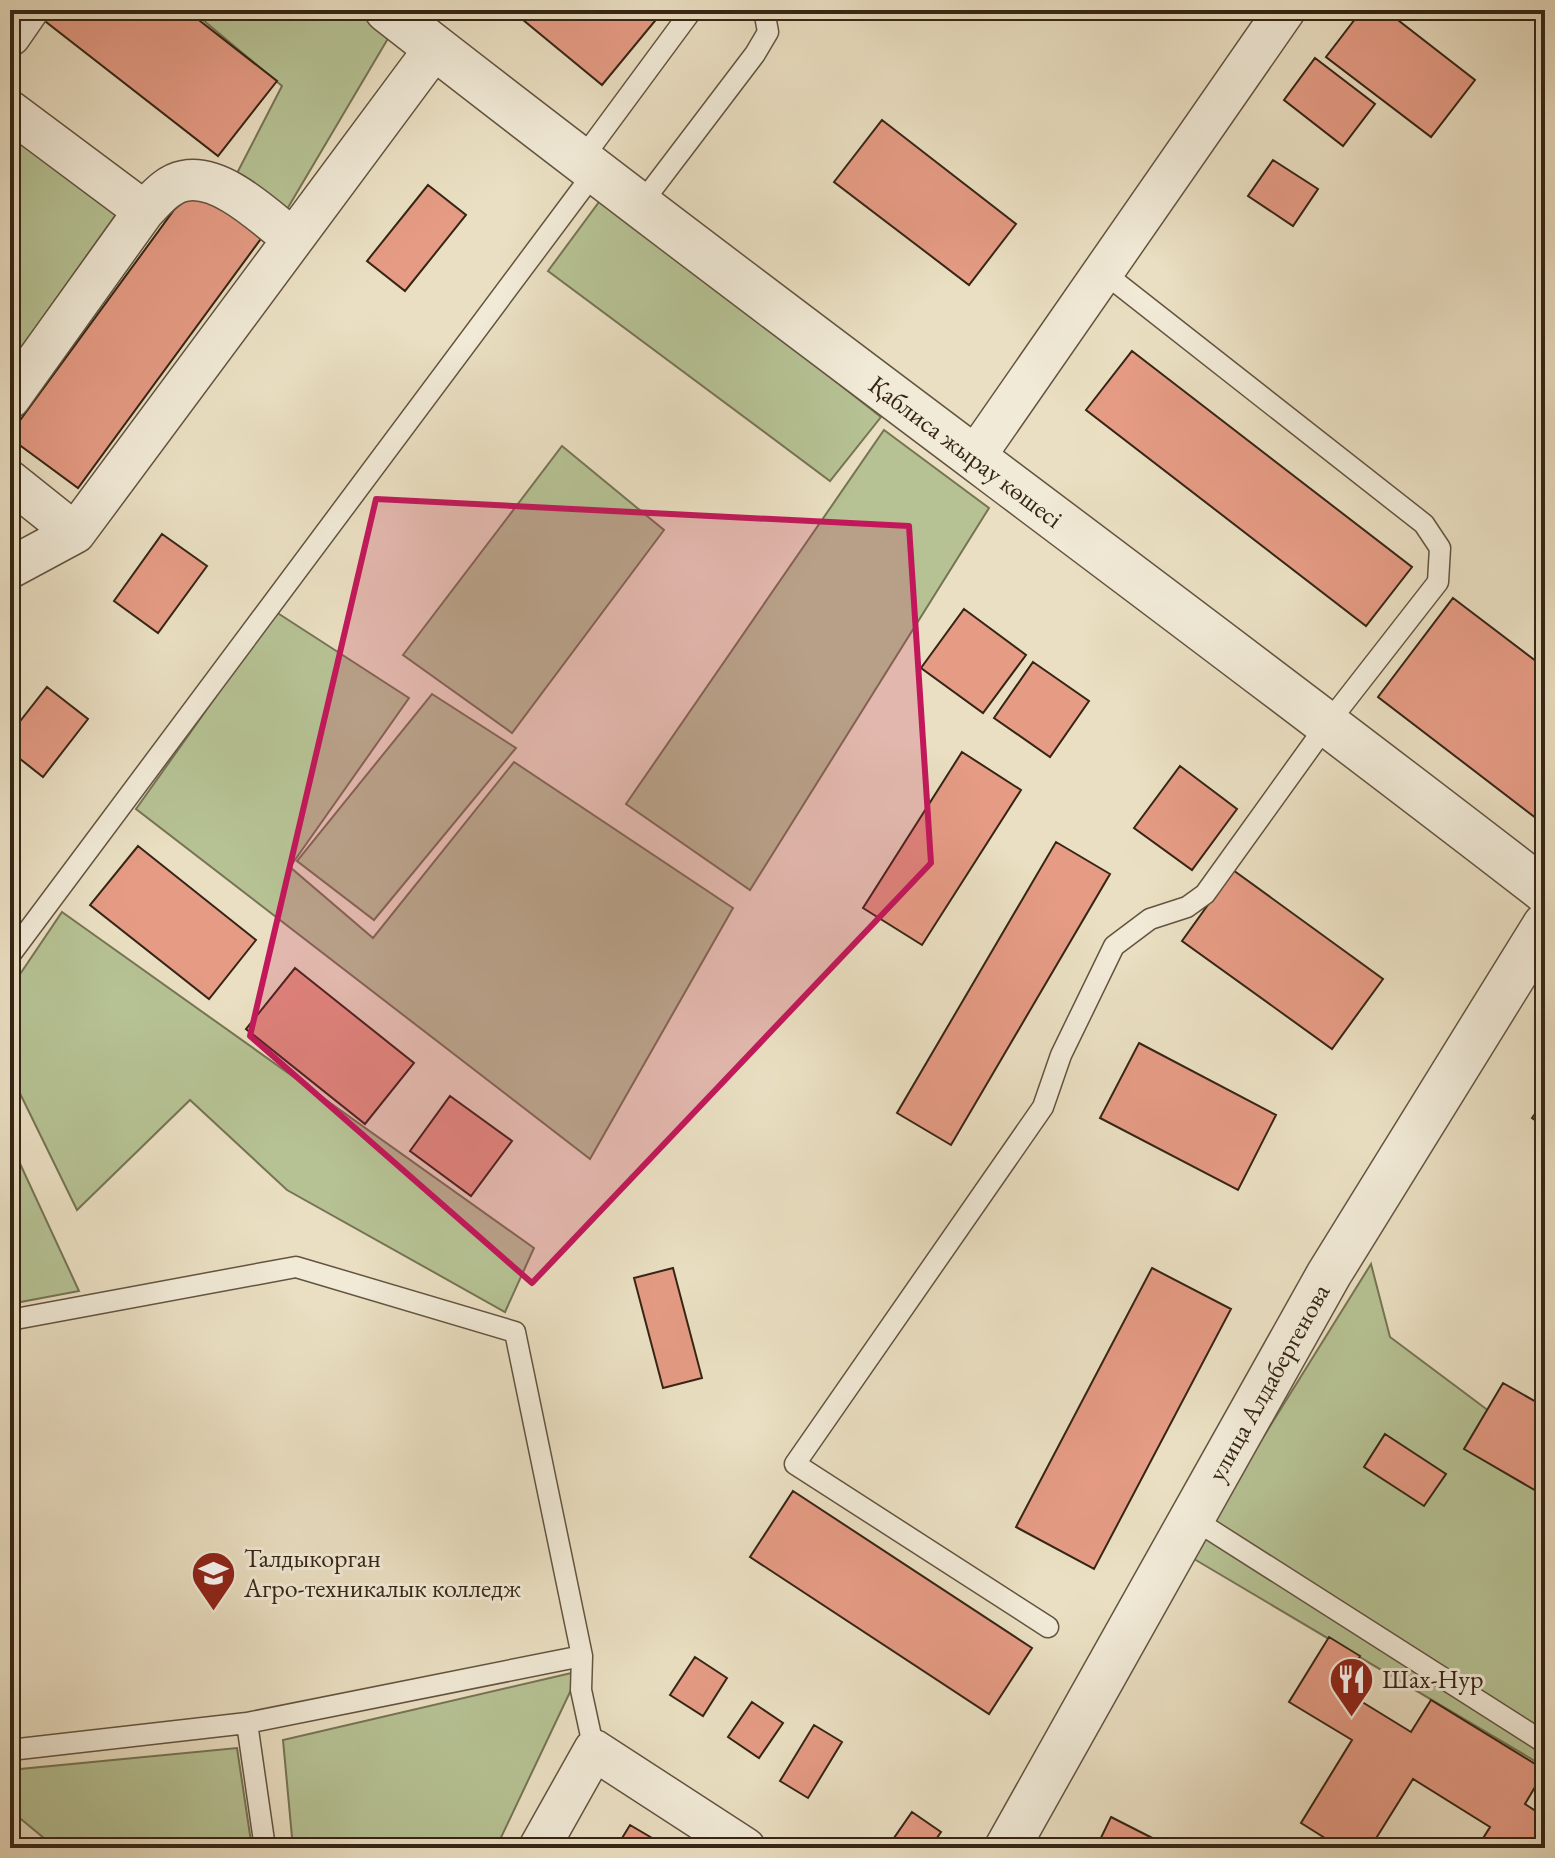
<svg xmlns="http://www.w3.org/2000/svg" width="1555" height="1858" font-family="'EB Garamond',serif">
  <style>
    .green { fill: #b6c294; stroke: #767454; stroke-width: 2 }
    .building { fill: #e59b84; stroke: #362515; stroke-width: 2 }
    .lines { fill: none; stroke-linecap: round; stroke-linejoin: round }
    .service-casing { stroke: #635440; stroke-width: 23 }
    .minor-casing { stroke: #635440; stroke-width: 43 }
    .tertiary-casing { stroke: #635440; stroke-width: 47 }
    .service { stroke: #f1ead7; stroke-width: 20 }
    .minor { stroke: #f1ead7; stroke-width: 40 }
    .tertiary { stroke: #f1ead7; stroke-width: 44 }
    .marked { fill: #c2185b; fill-opacity: 0.2; stroke: #c2185b; stroke-width: 6; stroke-linejoin: round }
    .labels { text-anchor: middle; stroke-width: 6; stroke-linejoin: round; paint-order: stroke }
    .street-label { font-size: 26px; fill: #362515; stroke: #f1ead7 }
    .poi-label { font-size: 26px; fill: #362515; stroke: #f1ead7; text-anchor: start }
  </style>
  <rect width="100%" height="100%" fill="#eadfc2"/>
  <filter id="stains"><feTurbulence type="fractalNoise" baseFrequency=".0025" numOctaves="4"/><feColorMatrix values="0 0 0 0 .2 0 0 0 0 .09 0 0 0 0 .02 0 0 0 .5 -.17"/></filter>
  <radialGradient id="worn" r=".72"><stop offset=".6" stop-color="#630" stop-opacity="0"/><stop offset="1" stop-color="#630" stop-opacity=".3"/></radialGradient>
  <!-- green -->
  <path class="green" d="M 191,10 L 366,10 L 393,30 L 283,216 L 234,179 L 282,86 Z
    M 10,131 L 117,213 L 10,364 Z
    M 602,198 L 881,417 L 830,481 L 548,271 Z
    M 884,430 L 989,508 L 750,890 L 626,804 Z
    M 562,446 L 664,530 L 512,733 L 403,655 Z
    M 276,612 L 409,698 L 290,867 L 373,938 L 514,762 L 733,908 L 590,1159 L 136,809 Z
    M 432,694 L 516,748 L 374,920 L 297,861 Z
    M 62,912 L 534,1248 L 505,1312 L 287,1190 L 190,1100 L 77,1210 L 10,1073 L 10,989 Z
    M 10,1142 L 79,1291 L 10,1304 Z
    M 1371,1264 L 1390,1337 L 1545,1453 L 1545,1767 L 1189,1556 Z
    M 580,1671 L 496,1848 L 293,1848 L 283,1740 Z
    M 237,1748 L 252,1848 L 56,1848 L 10,1810 L 10,1770 Z"/>
  <!-- building -->
  <path class="building" d="M 47,10 L 186,10 L 277,81 L 218,156 L 41,18 Z
    M 511,10 L 664,10 L 602,85 Z
    M 1362,10 L 1385,10 L 1475,80 L 1431,137 L 1326,57 Z
    M 1315,58 L 1375,104 L 1343,146 L 1284,100 Z
    M 882,120 L 1016,224 L 969,285 L 834,182 Z
    M 1273,160 L 1318,189 L 1293,226 L 1248,196 Z
    M 193,184 L 263,236 L 78,488 L 10,438 L 10,434 Z
    M 428,185 L 466,215 L 405,291 L 367,261 Z
    M 1132,351 L 1412,567 L 1366,626 L 1086,410 Z
    M 162,534 L 207,566 L 158,633 L 114,601 Z
    M 1453,598 L 1545,668 L 1545,825 L 1378,697 Z
    M 964,609 L 1026,655 L 983,713 L 921,668 Z
    M 1033,662 L 1089,701 L 1050,757 L 994,718 Z
    M 47,687 L 88,719 L 43,777 L 10,751 L 10,734 Z
    M 962,752 L 1021,790 L 922,945 L 863,908 Z
    M 1180,766 L 1237,809 L 1192,870 L 1134,828 Z
    M 1056,842 L 1110,874 L 951,1145 L 897,1113 Z
    M 138,846 L 256,940 L 209,999 L 90,905 Z
    M 1233,870 L 1383,979 L 1332,1049 L 1182,941 Z
    M 295,968 L 414,1063 L 365,1124 L 246,1029 Z
    M 1139,1043 L 1276,1115 L 1238,1190 L 1100,1118 Z
    M 450,1096 L 512,1141 L 471,1196 L 410,1151 Z
    M 1545,1100 L 1545,1127 L 1532,1118 Z
    M 673,1268 L 702,1378 L 663,1388 L 634,1278 Z
    M 1152,1268 L 1231,1309 L 1094,1569 L 1016,1527 Z
    M 1503,1383 L 1545,1407 L 1545,1496 L 1464,1449 Z
    M 1385,1434 L 1446,1474 L 1424,1506 L 1364,1467 Z
    M 793,1491 L 1032,1648 L 989,1714 L 750,1557 Z
    M 1329,1637 L 1360,1656 L 1341,1689 L 1411,1732 L 1431,1700 L 1545,1770 L 1525,1804 L 1545,1817 L 1545,1848 L 1477,1848 L 1490,1827 L 1413,1779 L 1370,1848 L 1341,1848 L 1301,1823 L 1352,1740 L 1289,1702 Z
    M 695,1657 L 727,1678 L 703,1716 L 670,1695 Z
    M 752,1702 L 783,1723 L 759,1758 L 728,1737 Z
    M 814,1725 L 842,1742 L 808,1798 L 780,1781 Z
    M 912,1812 L 941,1832 L 930,1848 L 887,1848 Z
    M 1111,1817 L 1172,1848 L 1096,1848 Z
    M 630,1825 L 669,1848 L 616,1848 Z"/>
  <g class="lines">
    <defs>
      <path id="service" d="M 582,159 L 692,10
        M 641,204 L 755,54 L 768,32 L 764,10
        M 10,955 L 596,170
        M 10,1320 L 296,1267 L 515,1332 L 582,1656 L 247,1723 L 10,1750
        M 1192,1518 L 1545,1743
        M 1048,1627 L 795,1464 L 1043,1107 L 1061,1055 L 1114,946 L 1150,919 L 1187,907 L 1205,894 L 1328,723 L 1438,582 L 1440,548 L 1424,524 L 1103,272
        M 582,1656 L 581,1690 L 594,1750
        M 247,1723 L 265,1848"/>
      <path id="minor" d="M 10,36 L 28,10
        M 10,111 L 144,211 L 10,398
        M 144,211 C 155,200 167,184 184,181 C 221,173 266,218 293,239
        M 974,458 L 1285,10
        M 10,481 L 75,533
        M 10,568 L 75,533 L 435,48
        M 539,1848 L 594,1750 L 745,1848"/>
      <g id="tertiary">
        <path id="s1" d="M 387,10 C 769,309 1162,594 1545,891"/>
        <path id="s2" d="M 1007,1848 L 1329,1274 L 1545,925"/>
      </g>
    </defs>
    <!-- service casing -->
    <use href="#service" class="service-casing"/>
    <!-- minor casing -->
    <use href="#minor" class="minor-casing"/>
    <!-- tertiary casing -->
    <use href="#tertiary" class="tertiary-casing"/>
    <!-- service -->
    <use href="#service" class="service"/>
    <!-- minor -->
    <use href="#minor" class="minor"/>
    <!-- tertiary -->
    <use href="#tertiary" class="tertiary"/>
  </g>
  <!-- marked area -->
  <path class="marked" d="M 376,499 L 909,526 L 931,863 L 532,1283 L 250,1036 Z"/>
  <!-- icons -->
  <defs>
    <symbol id="university-pin" viewBox="-11 -11 22 30"><path d="M0 17L-7.5 6A9.5 9.5 0 1 1 7.5 6Z" fill="#8f2418" stroke="#f1ead7"/><path d="M0-5L7-2L0 1L-7-2ZM-4 1L0 2.5L4 1V4Q0 6-4 4Z" fill="#fff"/></symbol>
    <symbol id="restaurant-pin" viewBox="-11 -11 22 30"><path d="M0 17L-7.5 6A9.5 9.5 0 1 1 7.5 6Z" fill="#8f2418" stroke="#f1ead7"/><path d="M-5-6h1v4h1v-4h1v4h1v-4h1v5L-1.5 .5V6h-2V.5L-5-1ZM5-6V6H3V1.5H1.5Q1.5-4 5-6Z" fill="#fff"/></symbol>
  </defs>
  <g fill-rule="evenodd">
    <use href="#university-pin" x="188" y="1548" width="51" height="69"/>
    <use href="#restaurant-pin" x="1326" y="1654" width="51" height="69"/>
  </g>
  <g class="labels">
    <!-- street labels -->
    <g class="street-label">
      <text dy="9" stroke="none"><textPath href="#s1" startOffset="728">Қаблиса жырау көшесі</textPath></text>
      <text dy="9" stroke="none"><textPath href="#s2" startOffset="534">улица Алдабергенова</textPath></text>
    </g>
    <!-- poi labels -->
    <g class="poi-label">
      <text x="244" y="1567">Талдыкорган<tspan x="244" dy="30">Агро-техникалык колледж</tspan></text>
      <text x="1382" y="1688">Шах-Нур</text>
    </g>
  </g>
  <!-- margin -->
  <rect width="1555" height="1858" fill="none" stroke="#eadfc2" stroke-width="40"/>
  <rect x="12" y="12" width="1531" height="1834" fill="none" stroke="#362515" stroke-width="4"/>
  <rect x="20" y="20" width="1515" height="1818" fill="none" stroke="#362515" stroke-width="2"/>
  <rect width="100%" height="100%" filter="url(#stains)"/>
  <rect width="100%" height="100%" fill="url(#worn)"/>
</svg>
